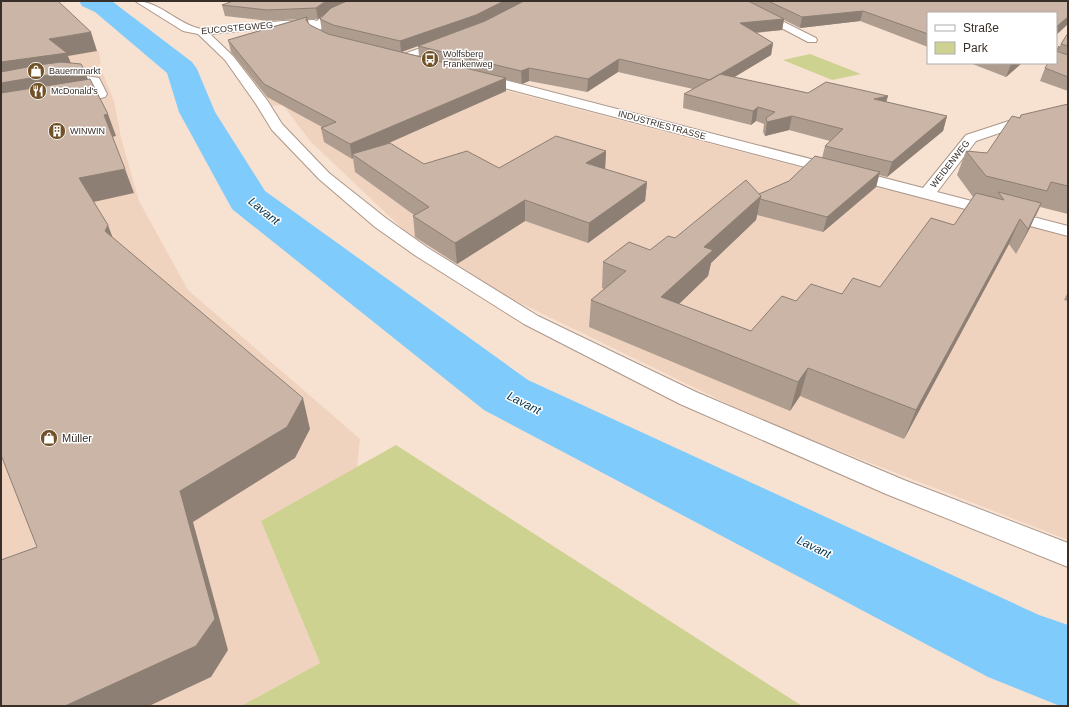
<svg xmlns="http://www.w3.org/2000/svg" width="1069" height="707" font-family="Arial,sans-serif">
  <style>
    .built { fill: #f0d3bf }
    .green { fill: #ced291 }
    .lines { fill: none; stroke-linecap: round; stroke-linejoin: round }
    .river { fill: #7ecbfc; fill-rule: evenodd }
    .minor-casing { stroke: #ac9789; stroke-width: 2 }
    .minor { fill: #fff; fill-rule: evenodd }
    .wall { fill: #ae9c8f; fill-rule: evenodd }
    .shaded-wall { fill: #8d7f74 }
    .building { fill: #cab5a6; stroke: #8d7f74 }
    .labels { text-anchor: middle; stroke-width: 3; stroke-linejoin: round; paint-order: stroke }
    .far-street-label { font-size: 9px; fill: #382f29; stroke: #fff }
    .far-poi-label { font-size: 9px; fill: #382f29; stroke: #fff; text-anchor: start }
    .poi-label { font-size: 11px; fill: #382f29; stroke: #fff; text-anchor: start }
    .water-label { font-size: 12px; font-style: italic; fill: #05344c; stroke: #fff }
  </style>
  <rect width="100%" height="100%" fill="#f7e1d1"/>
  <!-- built -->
  <path class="built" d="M 1,1 L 31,1 L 99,52 L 101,63 L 99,64 L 114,101 L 121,138 L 139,201 L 188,290 L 360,439 L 357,468 L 261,521 L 320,663 L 241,706 L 1,706 Z
    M 290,34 L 1068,237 L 1068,540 L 763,421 L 510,298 L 407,233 L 310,141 L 283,105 L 271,106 L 229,53 Z"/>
  <!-- green -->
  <path class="green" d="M 810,54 L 861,74 L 832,80 L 783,60 Z
    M 396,445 L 802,706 L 241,706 L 320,663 L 261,521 Z"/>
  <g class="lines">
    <!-- river -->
    <path class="river" d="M 79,1 L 113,2 L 192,62 L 197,69 L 215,112 L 265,191 L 528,380 L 1039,615 L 1068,625 L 1068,706 L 1060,706 L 988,677 L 484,410 L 232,209 L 179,112 L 167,73 L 95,12 L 82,6 Z"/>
    <defs>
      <path id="minor" d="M 135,1 C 160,1 177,24 201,29 L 283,21 L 313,20 L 317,21 C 330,9 348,1 366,1 L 332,18 L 319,31 C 326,36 336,36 341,42 L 336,45 L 317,39 L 309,31 L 313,26 L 283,27 L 210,34 L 233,56 L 267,100 L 282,124 L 329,173 L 387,219 L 428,248 L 538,316 L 696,392 L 904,480 L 1068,543 L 1068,567 L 886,494 L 680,404 L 524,324 L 416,256 L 375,227 L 319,179 L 272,130 L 256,104 L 225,60 L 198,34 L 183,31 Z
        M 730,1 L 742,1 L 816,38 L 817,40 L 816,42 L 808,42 Z
        M 446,39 L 450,40 L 451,42 L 450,44 L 406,60 L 398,60 L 396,58 L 398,56 Z
        M 478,73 L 923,188 L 966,135 L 1012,120 L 1068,108 L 1068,116 L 1020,126 L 976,141 L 937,192 L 1068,226 L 1068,236 L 474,80 L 472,77 L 474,74 Z
        M 74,74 L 99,78 L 107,94 L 105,97 L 101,98 L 68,104 L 63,103 L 62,100 L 63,97 L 94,92 L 90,83 C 62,76 29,88 1,93 L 1,85 L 49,77 Z"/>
    </defs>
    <!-- minor casing -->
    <use href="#minor" class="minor-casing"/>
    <!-- minor -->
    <use href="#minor" class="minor"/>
  </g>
  <!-- wall -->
  <path class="wall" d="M 233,1 L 1068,1 L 1068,24 L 1056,35 L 1056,13 L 928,13 L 928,47 L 860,21 L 800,28 L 784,20 L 782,30 L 756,33 L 773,43 L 771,55 L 734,77 L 808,93 L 887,102 L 947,116 L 943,131 L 887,177 L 879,175 L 876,187 L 823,232 L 757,215 L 756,220 L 711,263 L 708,276 L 679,304 L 751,331 L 796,301 L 880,287 L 954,225 L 973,197 L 957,175 L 966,151 L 987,153 L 1020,118 L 1068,104 L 1068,214 L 1040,207 L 1036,216 L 1035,216 L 1016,254 L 1009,244 L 904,439 L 800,396 L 790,411 L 589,327 L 591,300 L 604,289 L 602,288 L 603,262 L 650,250 L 675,238 L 759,194 L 789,181 L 822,158 L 825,146 L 830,141 L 789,130 L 765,136 L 763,132 L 764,124 L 756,121 L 751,125 L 683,108 L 684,94 L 693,89 L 618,72 L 587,92 L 529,81 L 522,84 L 506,80 L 506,91 L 382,146 L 424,164 L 499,168 L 606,151 L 605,169 L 647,182 L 645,201 L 588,243 L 525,221 L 457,264 L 415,237 L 413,216 L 414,215 L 355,172 L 353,158 L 352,159 L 324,142 L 321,128 L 322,127 L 267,97 L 231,52 L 228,40 L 298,19 L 269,21 L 225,16 L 222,5 ZM 329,10 L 320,19 L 322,31 L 310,25 L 309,24 L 308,19 L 318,19 ZM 418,46 L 419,56 L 402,52 Z
    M 1068,33 L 1068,91 L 1040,81 L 1045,68 L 1061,44 Z
    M 970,63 L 1022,63 L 1006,77 Z
    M 1068,292 L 1068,301 L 1064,300 Z"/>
  <!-- shaded-wall -->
  <path class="shaded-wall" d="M 326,1 L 349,1 L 330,10 L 318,19 L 316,8 Z
    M 504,1 L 532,1 L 476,26 L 418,46 L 401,52 L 400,41 Z
    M 863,11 L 860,21 L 800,28 L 802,17 Z
    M 307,17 L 309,28 L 306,20 Z
    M 1068,17 L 1068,24 L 1056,35 L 1056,27 Z
    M 784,19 L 782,30 L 738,34 L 740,23 Z
    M 91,32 L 97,51 L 68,56 L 74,71 L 84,69 L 92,90 L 1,105 L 1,62 L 49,39 Z
    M 773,43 L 771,55 L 708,93 L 710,80 Z
    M 619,59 L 618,72 L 587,92 L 588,79 Z
    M 1012,63 L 1022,63 L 1006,77 L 1011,64 Z
    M 529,68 L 529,81 L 522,84 L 521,71 Z
    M 506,78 L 506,91 L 357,157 L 352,154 L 353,158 L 352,159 L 350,144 Z
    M 888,96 L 884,110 L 874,99 Z
    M 758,107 L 756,121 L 751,125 L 753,111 Z
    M 108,114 L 116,136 L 112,137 L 104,115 Z
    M 792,116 L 789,130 L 765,136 L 767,122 Z
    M 947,116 L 943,131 L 887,177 L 892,162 Z
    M 606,151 L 605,170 L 586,163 Z
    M 125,169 L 134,193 L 89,203 L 79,178 Z
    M 880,172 L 876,187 L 823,232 L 827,217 Z
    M 647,182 L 645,201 L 588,243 L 589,223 Z
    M 761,196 L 756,220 L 711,263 L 708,276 L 658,324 L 661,297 L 704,247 Z
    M 525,200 L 525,221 L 457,264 L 455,243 Z
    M 1041,203 L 1030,228 L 1016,254 L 1028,229 Z
    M 1020,219 L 1009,244 L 904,439 L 916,410 Z
    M 108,225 L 118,252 L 105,231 Z
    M 808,368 L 800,396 L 790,411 L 798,382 Z
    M 303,398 L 310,429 L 295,458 L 193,522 L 228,650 L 211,677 L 149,706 L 65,706 L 180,491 Z"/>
  <!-- building -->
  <path class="building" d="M 1,1 L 58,1 L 91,32 L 49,39 L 67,53 L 1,62 Z
    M 233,1 L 326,1 L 316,8 L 267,10 L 222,5 Z
    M 347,1 L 504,1 L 476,15 L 400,41 L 333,25 L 320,19 L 331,8 Z
    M 524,1 L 748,1 L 784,19 L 740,23 L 773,43 L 710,80 L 619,59 L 588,79 L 529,68 L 521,71 L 418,46 L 485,21 Z
    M 768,1 L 1068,1 L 1068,17 L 1056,27 L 1056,13 L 928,13 L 928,34 L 863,11 L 802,17 Z
    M 307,17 L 306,20 L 310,25 L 328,34 L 506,78 L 350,144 L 321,128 L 336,122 L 264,84 L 228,40 Z
    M 1068,33 L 1068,46 L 1061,44 Z
    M 1059,46 L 1059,49 L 1057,51 L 1059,52 L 1068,55 L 1068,77 L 1045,68 L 1048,63 L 1056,63 L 1056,51 Z
    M 61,62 L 81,64 L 84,69 L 1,83 L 1,72 L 38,65 Z
    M 720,74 L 808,93 L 826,82 L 888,96 L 874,99 L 947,116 L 892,162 L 825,146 L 843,129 L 792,116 L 767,122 L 766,118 L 775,112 L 758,107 L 753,111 L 684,94 Z
    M 90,79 L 108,114 L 104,115 L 125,169 L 79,178 L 108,225 L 105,231 L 303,398 L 287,427 L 180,491 L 215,619 L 196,646 L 65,706 L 1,706 L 1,560 L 37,547 L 1,455 L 1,93 Z
    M 1068,104 L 1068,186 L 1051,182 L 1047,191 L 986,176 L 966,151 L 987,153 L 1012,116 L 1020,118 L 1021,115 Z
    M 556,136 L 606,151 L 586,163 L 647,182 L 589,223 L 525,200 L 455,243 L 413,216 L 429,207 L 352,154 L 390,143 L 424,164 L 467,151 L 499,168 Z
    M 815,156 L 880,172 L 827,217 L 760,199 L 761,196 L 759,194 L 789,181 Z
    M 746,180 L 761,196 L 704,247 L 713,250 L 661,297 L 751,331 L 782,296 L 796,301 L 811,284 L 842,294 L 853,278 L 880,287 L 931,218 L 954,225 L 976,193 L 1004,200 L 998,192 L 1041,203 L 1028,229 L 1020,219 L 916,410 L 808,368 L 798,382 L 591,300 L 626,271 L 603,262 L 629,242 L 650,250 L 668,236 L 675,238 Z"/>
  <!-- icons -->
  <defs>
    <symbol id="bus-disc" viewBox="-11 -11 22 22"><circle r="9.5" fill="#715127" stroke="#fff"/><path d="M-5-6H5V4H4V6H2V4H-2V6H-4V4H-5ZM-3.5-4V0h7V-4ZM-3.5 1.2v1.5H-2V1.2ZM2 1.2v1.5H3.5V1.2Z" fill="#fff"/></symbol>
    <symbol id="shop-disc" viewBox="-11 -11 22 22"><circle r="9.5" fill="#715127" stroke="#fff"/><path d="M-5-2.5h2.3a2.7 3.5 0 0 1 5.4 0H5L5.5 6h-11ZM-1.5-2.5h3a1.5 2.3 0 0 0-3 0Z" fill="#fff"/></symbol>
    <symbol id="restaurant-disc" viewBox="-11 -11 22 22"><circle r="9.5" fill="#715127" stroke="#fff"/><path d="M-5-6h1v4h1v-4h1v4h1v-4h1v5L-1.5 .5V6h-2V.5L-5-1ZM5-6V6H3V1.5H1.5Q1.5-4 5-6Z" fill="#fff"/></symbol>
    <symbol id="building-disc" viewBox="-11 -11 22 22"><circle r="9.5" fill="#715127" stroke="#fff"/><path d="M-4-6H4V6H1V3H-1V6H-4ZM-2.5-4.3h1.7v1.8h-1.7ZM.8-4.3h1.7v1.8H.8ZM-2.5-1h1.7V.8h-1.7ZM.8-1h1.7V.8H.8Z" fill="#fff"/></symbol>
  </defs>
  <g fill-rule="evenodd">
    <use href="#bus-disc" x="420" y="49" width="20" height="20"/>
    <use href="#shop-disc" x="26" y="61" width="20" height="20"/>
    <use href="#restaurant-disc" x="28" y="81" width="20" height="20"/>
    <use href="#building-disc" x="47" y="121" width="20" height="20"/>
    <use href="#shop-disc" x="39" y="428" width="20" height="20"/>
  </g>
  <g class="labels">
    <!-- far-street labels -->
    <g class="far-street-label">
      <text transform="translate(237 28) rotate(-5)" y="3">EUCOSTEGWEG</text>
      <text transform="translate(662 125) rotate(15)" y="3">INDUSTRIESTRASSE</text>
      <text transform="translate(950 164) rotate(-52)" y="3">WEIDENWEG</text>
    </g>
    <!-- far-poi labels -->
    <g class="far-poi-label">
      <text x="443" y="57">Wolfsberg<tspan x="443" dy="10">Frankenweg</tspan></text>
      <text x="49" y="74">Bauernmarkt</text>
      <text x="51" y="94">McDonald's</text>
      <text x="70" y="134">WINWIN</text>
    </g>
    <!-- poi labels -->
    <g class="poi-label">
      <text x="62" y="442">Müller</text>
    </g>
    <!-- water labels -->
    <g class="water-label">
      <text transform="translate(264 211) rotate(39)" y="4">Lavant</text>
      <text transform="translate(524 403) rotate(27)" y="4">Lavant</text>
      <text transform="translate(814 547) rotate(26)" y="4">Lavant</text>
    </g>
  </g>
  <!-- border -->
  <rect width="1069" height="707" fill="none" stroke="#382f29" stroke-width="4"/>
  <!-- legend -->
  <rect x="927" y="12" width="130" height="52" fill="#ffffff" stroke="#afaca9"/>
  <rect x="935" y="25" width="20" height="6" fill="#ffffff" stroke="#afaca9"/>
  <text x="963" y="32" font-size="12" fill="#382f29">Straße</text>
  <rect x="935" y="42" width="20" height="12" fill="#ced291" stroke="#afaca9"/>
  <text x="963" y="52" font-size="12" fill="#382f29">Park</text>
</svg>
